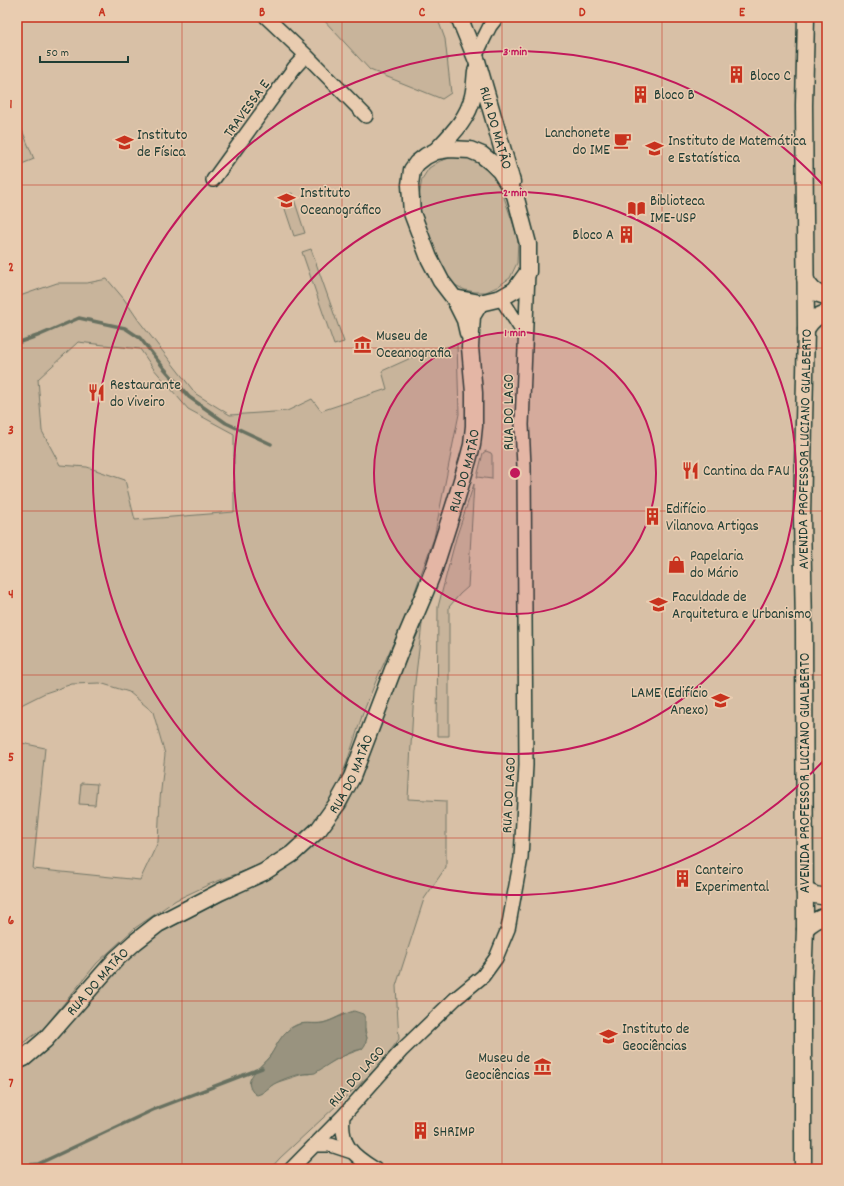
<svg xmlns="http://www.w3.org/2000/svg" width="844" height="1186" font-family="Dekko,sans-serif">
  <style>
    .built { fill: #d8c0a6 }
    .green { fill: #c8b49b; stroke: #747868; fill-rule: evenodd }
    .water { fill: #99937f; stroke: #687161 }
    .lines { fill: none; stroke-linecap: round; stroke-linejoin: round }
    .stream { stroke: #687161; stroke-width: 3.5 }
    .minor-casing { stroke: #1f3d34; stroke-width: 16 }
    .tertiary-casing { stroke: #1f3d34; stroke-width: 19 }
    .minor { stroke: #e9ccb0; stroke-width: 13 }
    .tertiary { stroke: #e9ccb0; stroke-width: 16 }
    .grid { fill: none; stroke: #c8321e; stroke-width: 1; stroke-opacity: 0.55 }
    .ring { fill: none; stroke: #c2185b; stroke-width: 2 }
    .labels { text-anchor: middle; stroke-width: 3; stroke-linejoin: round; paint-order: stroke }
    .poi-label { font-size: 15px; fill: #1f3d34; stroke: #e9ccb0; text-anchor: start }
    .street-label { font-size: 15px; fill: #1f3d34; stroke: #e9ccb0 }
    .centre { fill: #c2185b; stroke: #e9ccb0; stroke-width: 2 }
    .ring-label { font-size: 12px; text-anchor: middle; font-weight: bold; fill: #c2185b; stroke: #e9ccb0; stroke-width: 3; stroke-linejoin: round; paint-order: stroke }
    .neatline { fill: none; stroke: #c8321e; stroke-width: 1.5 }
    .grid-label { font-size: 13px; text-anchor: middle; font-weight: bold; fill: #c8321e }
  </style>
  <rect width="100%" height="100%" fill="#e9ccb0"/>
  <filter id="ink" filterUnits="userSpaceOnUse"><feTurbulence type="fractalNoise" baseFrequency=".025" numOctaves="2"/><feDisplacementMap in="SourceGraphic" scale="8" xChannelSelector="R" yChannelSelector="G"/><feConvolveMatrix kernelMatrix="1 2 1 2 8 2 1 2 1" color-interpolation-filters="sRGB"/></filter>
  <g filter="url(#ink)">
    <!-- built -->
    <path class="built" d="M 17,17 L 827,17 L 827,1169 L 17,1169 Z"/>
    <!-- green -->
    <path class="green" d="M 321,17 L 437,17 L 445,39 L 451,93 L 442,99 L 370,70 Z
      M 17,118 L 34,159 L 17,166 Z
      M 463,156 L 480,162 L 497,177 L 518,238 L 517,263 L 510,278 L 497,287 L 486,292 L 475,292 L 465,290 L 455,285 L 446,277 L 434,253 L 418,203 L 422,179 L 429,168 L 440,161 L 453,157 Z
      M 292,193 L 305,233 L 294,236 L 281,197 Z
      M 311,249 L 344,342 L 334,345 L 302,252 Z
      M 107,279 L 124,299 L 139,321 L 196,394 L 230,415 L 274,412 L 287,411 L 312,399 L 321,411 L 387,389 L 382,371 L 413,357 L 457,344 L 459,414 L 434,538 L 406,616 L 378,676 L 363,713 L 347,762 L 335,793 L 313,823 L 284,850 L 255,867 L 210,884 L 176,900 L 135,928 L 97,963 L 43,1029 L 17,1047 L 17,742 L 45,748 L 33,869 L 140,880 L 158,842 L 160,799 L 165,754 L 153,712 L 129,692 L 100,683 L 72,684 L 45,693 L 23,704 L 17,710 L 17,297 L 57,283 L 87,283 ZM 78,342 L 140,349 L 153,368 L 188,409 L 234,434 L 234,512 L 135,520 L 125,480 L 87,467 L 60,465 L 42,431 L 38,379 Z
      M 486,451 L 491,453 L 492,455 L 492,479 L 477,477 L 483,453 Z
      M 474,484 L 468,587 L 460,594 L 449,607 L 449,736 L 437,736 L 438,607 L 456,538 Z
      M 422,624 L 414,691 L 408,799 L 446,801 L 446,867 L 424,899 L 396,986 L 399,1039 L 379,1066 L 280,1158 L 270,1169 L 17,1169 L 17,1072 L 46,1051 L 85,1007 L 119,965 L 156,935 L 267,878 L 323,834 L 346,808 L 360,778 L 378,723 ZM 346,1013 L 365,1028 L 367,1038 L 362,1049 L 343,1056 L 310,1074 L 303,1074 L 275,1083 L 260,1094 L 253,1091 L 249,1084 C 254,1071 260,1067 269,1057 C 278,1046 282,1031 296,1025 C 302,1022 314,1024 321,1023 C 329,1022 339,1016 346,1013 Z
      M 81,783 L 97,784 L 95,805 L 79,804 Z"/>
    <!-- water -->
    <path class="water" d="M 354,1011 L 363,1014 L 365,1018 L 365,1032 L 367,1038 L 365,1045 L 362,1049 L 354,1051 L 335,1060 L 315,1073 C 311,1074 307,1073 303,1074 C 294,1075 283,1079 276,1083 C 269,1086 265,1093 257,1095 C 252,1093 248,1086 250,1080 C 253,1071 264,1064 270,1056 C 274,1050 277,1043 281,1038 C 284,1033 290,1028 295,1026 C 303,1021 314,1025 323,1023 C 332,1021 343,1014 354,1011 Z"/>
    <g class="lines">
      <!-- stream -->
      <path class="stream" d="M 17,343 L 40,335 L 79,318 L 125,328 L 140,338 L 163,367 L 189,397 L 226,423 L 271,444
        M 17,1166 L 38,1164 L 155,1109 L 262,1068"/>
      <defs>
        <path id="minor" d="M 266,17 L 306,55 L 366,116
          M 475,57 L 484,38 L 490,26 L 497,17
          M 213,180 L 294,68 L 306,55
          M 501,298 L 525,335
          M 343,1116 C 340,1145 352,1155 375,1169
          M 315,1145 L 331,1145 L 352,1152
          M 291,1169 L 343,1116 L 402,1050 L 455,999 L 483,976 L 496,958 L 508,929 L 521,858 L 526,765 L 524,466 L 522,425 L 528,272"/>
        <g id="tertiary">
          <path id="s1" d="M 459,17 L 477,61 L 512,182"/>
          <path d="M 436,151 C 452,134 468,119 473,96 C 475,88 475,79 476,71"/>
          <path d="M 805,278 C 809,288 816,295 827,296"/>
          <path d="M 454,298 L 480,303 L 501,298 L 515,290 L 528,272 L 528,244 L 515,195 L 500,171 L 492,163 L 482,155 L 470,150 L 449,149 L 436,151 L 426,156 L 417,163 L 412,170 L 410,185 L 412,213 L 429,258 L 441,281 L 454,298 L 465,320 L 468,333"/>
          <path d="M 806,329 C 811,321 817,315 827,313"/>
          <path d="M 804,890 L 815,895 L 827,897"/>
          <path d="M 805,929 C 811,923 818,918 827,916"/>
          <path id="s2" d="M 17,1061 L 24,1058 L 45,1040 L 116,959 L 135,942 L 158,924 L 220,892 L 264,872 L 292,854 L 319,829 L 337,804 L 352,777 L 400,651 L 425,592 L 434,569 L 456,500 L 468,460 L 472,445 L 474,426 L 474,393 L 470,347 L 472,316 L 480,303"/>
          <path id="s3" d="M 803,1169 L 803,982 L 805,929 L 804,629 L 802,516 L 806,329 L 804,105 L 806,17"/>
        </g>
      </defs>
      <!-- minor casing -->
      <use href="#minor" class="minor-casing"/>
      <!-- tertiary casing -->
      <use href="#tertiary" class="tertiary-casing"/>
      <!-- minor -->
      <use href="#minor" class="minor"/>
      <!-- tertiary -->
      <use href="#tertiary" class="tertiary"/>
    </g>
  </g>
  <!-- grid -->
  <path class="grid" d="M 182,17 L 182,1169M 342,17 L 342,1169M 502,17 L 502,1169M 662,17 L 662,1169M 17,185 L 827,185M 17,348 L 827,348M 17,511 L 827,511M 17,675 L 827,675M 17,838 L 827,838M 17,1001 L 827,1001"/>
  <!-- distance rings -->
  <circle cx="515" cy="473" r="141" fill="#c2185b" fill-opacity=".12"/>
  <g class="ring">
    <circle cx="515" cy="473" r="141"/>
    <circle cx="515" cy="473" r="281"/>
    <path d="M826 758A422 422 0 1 1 826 188"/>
  </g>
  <!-- icons -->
  <defs>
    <symbol id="building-bare" viewBox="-9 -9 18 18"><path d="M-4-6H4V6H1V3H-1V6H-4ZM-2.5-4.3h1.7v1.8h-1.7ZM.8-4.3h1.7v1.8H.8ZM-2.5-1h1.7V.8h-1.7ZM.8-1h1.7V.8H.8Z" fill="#c8321e" stroke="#e9ccb0" stroke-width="2.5" paint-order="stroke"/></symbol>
    <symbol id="cafe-bare" viewBox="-9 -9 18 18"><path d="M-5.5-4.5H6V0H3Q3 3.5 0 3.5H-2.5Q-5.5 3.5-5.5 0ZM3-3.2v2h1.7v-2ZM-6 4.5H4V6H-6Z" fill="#c8321e" stroke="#e9ccb0" stroke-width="2.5" paint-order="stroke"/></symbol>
    <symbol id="university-bare" viewBox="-9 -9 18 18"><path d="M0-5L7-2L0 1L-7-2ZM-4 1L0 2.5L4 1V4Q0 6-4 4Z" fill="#c8321e" stroke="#e9ccb0" stroke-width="2.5" paint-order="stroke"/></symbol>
    <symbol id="library-bare" viewBox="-9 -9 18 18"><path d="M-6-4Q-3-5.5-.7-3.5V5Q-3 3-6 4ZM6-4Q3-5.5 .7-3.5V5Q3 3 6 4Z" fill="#c8321e" stroke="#e9ccb0" stroke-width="2.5" paint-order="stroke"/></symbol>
    <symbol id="museum-bare" viewBox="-9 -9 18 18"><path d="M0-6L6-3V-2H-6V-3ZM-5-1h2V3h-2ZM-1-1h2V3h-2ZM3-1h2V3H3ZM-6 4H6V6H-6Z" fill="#c8321e" stroke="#e9ccb0" stroke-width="2.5" paint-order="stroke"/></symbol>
    <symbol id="restaurant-bare" viewBox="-9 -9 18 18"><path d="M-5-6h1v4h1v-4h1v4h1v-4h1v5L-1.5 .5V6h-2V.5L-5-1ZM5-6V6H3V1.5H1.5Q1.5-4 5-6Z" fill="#c8321e" stroke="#e9ccb0" stroke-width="2.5" paint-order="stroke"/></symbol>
    <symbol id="shop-bare" viewBox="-9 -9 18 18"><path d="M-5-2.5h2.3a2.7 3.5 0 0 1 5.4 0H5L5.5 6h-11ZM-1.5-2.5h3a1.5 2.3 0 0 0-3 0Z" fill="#c8321e" stroke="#e9ccb0" stroke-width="2.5" paint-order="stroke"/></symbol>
  </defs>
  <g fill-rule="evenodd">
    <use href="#building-bare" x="724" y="62" width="25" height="25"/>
    <use href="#building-bare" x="628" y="82" width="25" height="25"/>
    <use href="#cafe-bare" x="610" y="128" width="25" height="25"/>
    <use href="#university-bare" x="112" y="130" width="25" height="25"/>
    <use href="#university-bare" x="642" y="136" width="25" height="25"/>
    <use href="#university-bare" x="274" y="188" width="25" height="25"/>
    <use href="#library-bare" x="624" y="196" width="25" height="25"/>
    <use href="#building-bare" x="614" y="222" width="25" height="25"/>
    <use href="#museum-bare" x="350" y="332" width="25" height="25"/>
    <use href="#restaurant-bare" x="84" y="380" width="25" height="25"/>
    <use href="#restaurant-bare" x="678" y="458" width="25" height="25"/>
    <use href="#building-bare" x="640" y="504" width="25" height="25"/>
    <use href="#shop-bare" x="664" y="552" width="25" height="25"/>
    <use href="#university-bare" x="646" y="592" width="25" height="25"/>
    <use href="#university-bare" x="708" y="688" width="25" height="25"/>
    <use href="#building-bare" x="670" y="866" width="25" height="25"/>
    <use href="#university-bare" x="596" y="1024" width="25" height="25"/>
    <use href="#museum-bare" x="530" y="1054" width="25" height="25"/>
    <use href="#building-bare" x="408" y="1118" width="25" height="25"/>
  </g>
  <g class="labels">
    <!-- poi labels -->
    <g class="poi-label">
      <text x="750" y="80">Bloco C</text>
      <text x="654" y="99">Bloco B</text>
      <text x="610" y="137" text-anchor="end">Lanchonete<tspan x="610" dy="17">do IME</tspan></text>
      <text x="137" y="139">Instituto<tspan x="137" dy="17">de Física</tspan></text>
      <text x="668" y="145">Instituto de Matemática<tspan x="668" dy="17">e Estatística</tspan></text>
      <text x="300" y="197">Instituto<tspan x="300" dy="17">Oceanográfico</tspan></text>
      <text x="650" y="205">Biblioteca<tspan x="650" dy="17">IME-USP</tspan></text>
      <text x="614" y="239" text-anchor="end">Bloco A</text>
      <text x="376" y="340">Museu de<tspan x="376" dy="17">Oceanografia</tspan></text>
      <text x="110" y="389">Restaurante<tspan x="110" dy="17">do Viveiro</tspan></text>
      <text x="703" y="475">Cantina da FAU</text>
      <text x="666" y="513">Edifício<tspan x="666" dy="17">Vilanova Artigas</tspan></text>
      <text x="690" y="560">Papelaria<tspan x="690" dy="17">do Mário</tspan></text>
      <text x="672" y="601">Faculdade de<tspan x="672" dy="17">Arquitetura e Urbanismo</tspan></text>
      <text x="708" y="697" text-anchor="end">LAME (Edifício<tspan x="708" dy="17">Anexo)</tspan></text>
      <text x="695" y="874">Canteiro<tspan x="695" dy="17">Experimental</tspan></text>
      <text x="622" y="1033">Instituto de<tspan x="622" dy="17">Geociências</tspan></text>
      <text x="530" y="1062" text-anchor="end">Museu de<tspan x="530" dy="17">Geociências</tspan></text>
      <text x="433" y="1136">SHRIMP</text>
    </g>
    <!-- street labels -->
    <g class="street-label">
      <text transform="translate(246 108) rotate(-54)" y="5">TRAVESSA E</text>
      <text dy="5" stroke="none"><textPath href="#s1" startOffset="117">RUA DO MATÃO</textPath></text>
      <text transform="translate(508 412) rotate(-90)" y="5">RUA DO LAGO</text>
      <text dy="5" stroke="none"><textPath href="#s3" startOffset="720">AVENIDA PROFESSOR LUCIANO GUALBERTO</textPath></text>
      <text dy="5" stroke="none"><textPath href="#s2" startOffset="774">RUA DO MATÃO</textPath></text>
      <text dy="5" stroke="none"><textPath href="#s2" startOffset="450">RUA DO MATÃO</textPath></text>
      <text transform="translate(804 773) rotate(-90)" y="5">AVENIDA PROFESSOR LUCIANO GUALBERTO</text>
      <text transform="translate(508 795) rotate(-87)" y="5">RUA DO LAGO</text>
      <text dy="5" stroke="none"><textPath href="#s2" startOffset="114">RUA DO MATÃO</textPath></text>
      <text transform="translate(356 1076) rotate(-48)" y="5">RUA DO LAGO</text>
    </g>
  </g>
  <circle cx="515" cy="473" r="6" class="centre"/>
  <g class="ring-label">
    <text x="515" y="55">3 min</text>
    <text x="515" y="196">2 min</text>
    <text x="515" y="336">1 min</text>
  </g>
  <!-- margin -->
  <rect width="844" height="1186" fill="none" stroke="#e9ccb0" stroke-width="44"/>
  <!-- scale -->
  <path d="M40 56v6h88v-6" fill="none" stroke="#1f3d34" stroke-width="2"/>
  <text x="46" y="56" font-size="12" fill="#1f3d34" stroke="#e9ccb0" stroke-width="3" paint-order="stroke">50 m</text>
  <rect x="22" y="22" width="800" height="1142" class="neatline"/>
  <g class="grid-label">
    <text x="102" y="16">A</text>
    <text x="262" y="16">B</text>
    <text x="422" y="16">C</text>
    <text x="582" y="16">D</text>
    <text x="742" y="16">E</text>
    <text x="11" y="108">1</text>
    <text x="11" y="271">2</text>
    <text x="11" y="434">3</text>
    <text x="11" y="598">4</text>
    <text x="11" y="761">5</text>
    <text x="11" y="924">6</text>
    <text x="11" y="1087">7</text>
  </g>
</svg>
